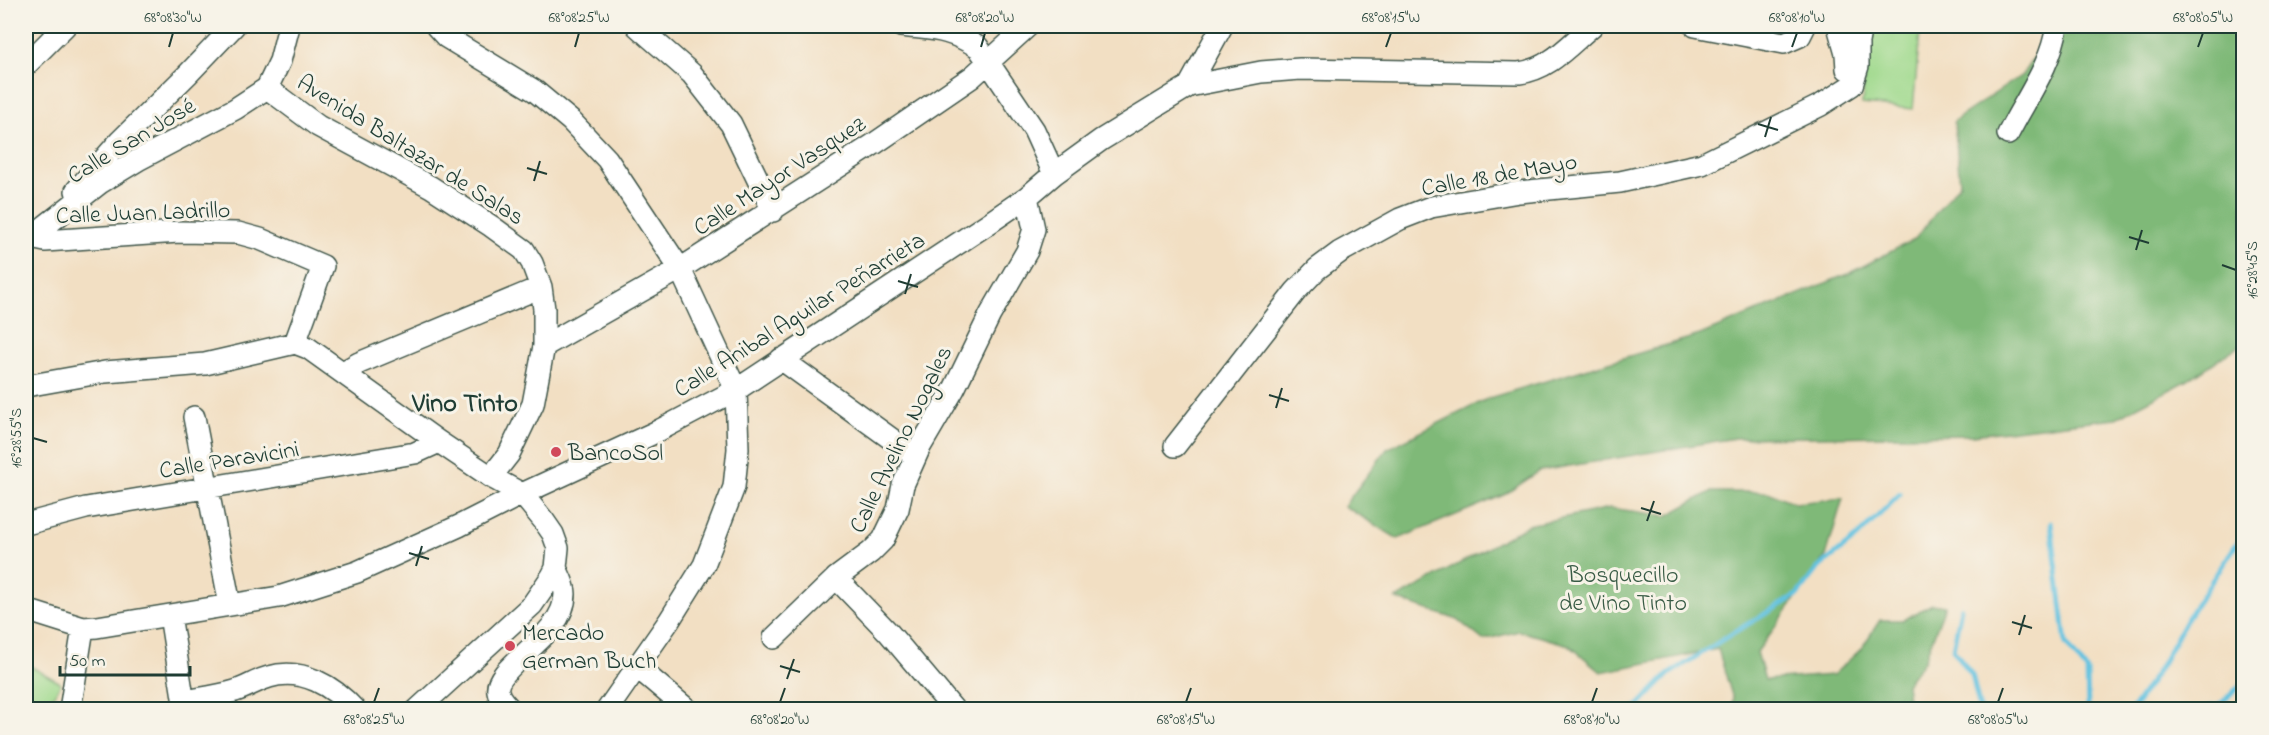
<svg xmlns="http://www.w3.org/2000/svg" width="2269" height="735" font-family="'Indie Flower',sans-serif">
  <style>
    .green { fill: #9fd98c; stroke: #5f8b60; stroke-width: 1.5 }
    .forest { fill: #7fb978; stroke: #4f7b56; stroke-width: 1.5 }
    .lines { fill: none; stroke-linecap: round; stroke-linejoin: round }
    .stream { stroke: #62c2e0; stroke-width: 5 }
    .street-casing { stroke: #3f5549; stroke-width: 24 }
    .street { stroke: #fff; stroke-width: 21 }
    .ticks { fill: none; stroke: #1f3d34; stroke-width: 2 }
    .poi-dot { fill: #d1495b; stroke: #f7f3e8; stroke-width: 2 }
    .labels { text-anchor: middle; stroke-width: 6; stroke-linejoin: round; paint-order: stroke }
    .street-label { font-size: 24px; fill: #1f3d34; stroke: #f7f3e8 }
    .poi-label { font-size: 24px; fill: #1f3d34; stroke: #f7f3e8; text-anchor: start }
    .park-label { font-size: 24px; fill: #395c46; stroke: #f7f3e8 }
    .neighbourhood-label { font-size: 26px; font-weight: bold; fill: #1f3d34; stroke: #f7f3e8 }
    .neatline { fill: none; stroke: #1f3d34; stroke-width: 2 }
    .ticks-label { font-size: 15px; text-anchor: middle; fill: #1f3d34 }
  </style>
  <rect width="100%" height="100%" fill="#f7f3e8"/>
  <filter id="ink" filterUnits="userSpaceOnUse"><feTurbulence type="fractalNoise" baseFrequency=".0167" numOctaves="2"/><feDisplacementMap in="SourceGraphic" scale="12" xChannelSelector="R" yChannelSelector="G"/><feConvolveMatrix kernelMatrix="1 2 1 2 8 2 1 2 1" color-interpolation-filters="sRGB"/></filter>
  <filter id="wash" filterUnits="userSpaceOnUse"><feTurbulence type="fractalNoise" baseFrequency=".008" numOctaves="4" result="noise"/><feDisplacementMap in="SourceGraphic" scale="24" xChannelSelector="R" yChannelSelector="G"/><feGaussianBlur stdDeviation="1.35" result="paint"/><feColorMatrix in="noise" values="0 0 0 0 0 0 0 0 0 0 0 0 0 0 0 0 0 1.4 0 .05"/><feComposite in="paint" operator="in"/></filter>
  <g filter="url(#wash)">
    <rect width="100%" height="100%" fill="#f2dfc3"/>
    <!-- green -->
    <path class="green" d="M 1869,27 L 1920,32 L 1913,109 L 1862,104 Z
      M 26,664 L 61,683 L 46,709 L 26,709 Z"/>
    <!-- forest -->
    <path class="forest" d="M 2055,26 L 2243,26 L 2243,343 L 2188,380 L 2116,418 L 1973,435 L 1735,438 L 1540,471 L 1504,495 L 1398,539 L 1344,506 L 1387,449 L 1489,398 L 1700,335 L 1850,273 L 1915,239 L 1960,183 L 1954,121 L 2022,75 Z
      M 1710,492 L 1768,492 L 1795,503 L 1843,498 L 1826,556 L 1757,652 L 1765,680 L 1833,675 L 1861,649 L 1880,620 L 1903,620 L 1932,604 L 1945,606 L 1924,661 L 1906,684 L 1909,709 L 1731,709 L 1733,699 L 1718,649 L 1601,672 L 1569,645 L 1519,631 L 1483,640 L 1458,620 L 1396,599 L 1528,525 L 1610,508 L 1667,516 Z"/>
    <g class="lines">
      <!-- stream -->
      <path class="stream" d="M 2051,523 L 2066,644 L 2087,671 L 2088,710
        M 1961,608 L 1953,649 L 1972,675 L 1980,710
        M 1634,710 L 1669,674 L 1736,631 L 1797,595 L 1817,569 L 1857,537 L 1900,494
        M 2132,710 L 2158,671 L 2189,615 L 2244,533
        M 2196,710 L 2219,705 L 2244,682"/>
    </g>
  </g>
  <g filter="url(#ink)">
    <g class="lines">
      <defs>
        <path id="street" d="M 436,26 L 446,37 L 535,91 L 571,121 L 607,159 L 680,269 L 736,390 L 738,449 L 734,487 L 704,565 L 669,621 L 607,710
          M 637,26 L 692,74 L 731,124 L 773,211
          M 901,26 C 934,30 947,28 978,47 L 1034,130 L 1054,174
          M 1695,26 L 1784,43 L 1800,36 L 1805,26
          M 1838,26 L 1846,54 L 1847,69
          M 26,65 L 65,26
          M 1189,86 L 1222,26
          M 267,88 L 318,126 L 431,187 L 491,226 L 524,250 L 532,263 L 541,287 L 544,309 L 544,346 L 533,404 L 509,454 L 491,477
          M 2008,134 C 2026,98 2051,66 2057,26
          M 76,191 L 120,141 L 188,74 L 234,26
          M 31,238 L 45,241 L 179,232 L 238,233 L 260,239 L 323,266 L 295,343
          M 26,241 L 100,183 L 138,160 L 235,109 L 267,88 L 280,61 L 289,26
          M 544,346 L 680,269 L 874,144 L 972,77 L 1028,26
          M 781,359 L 915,456
          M 343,372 L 359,363 L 541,287
          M 26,386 L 105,372 L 205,364 L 295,343 L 308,348 L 439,442 L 491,477 L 522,494 L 544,521 L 553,534 L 558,548 L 556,568 L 552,576 L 532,605 L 417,710
          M 194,417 L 230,605
          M 1175,446 L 1296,291 L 1317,269 L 1340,252 L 1400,219 L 1431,207 L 1519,192 L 1620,182 L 1702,164 L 1821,105 L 1852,85 L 1858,66 L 1858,42 L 1861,26
          M 26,524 L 86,508 L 415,453 L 439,442
          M 836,578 L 889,633 L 954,710
          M 26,610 L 83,628 L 97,627 L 279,597 L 357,572 L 459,526 L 522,494 L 656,432 L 736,390 L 989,223 L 1027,197 L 1054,174 L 1101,140 L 1189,86 L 1261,72 L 1300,69 L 1519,73 C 1550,69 1569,45 1592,26
          M 170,615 L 185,710
          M 774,638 L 836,578 L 871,552 L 883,540 L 898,509 L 903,485 L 920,447 L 954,389 L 990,315 L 1027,251 L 1034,229 L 1027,197
          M 637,667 L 688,710
          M 184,701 C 201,698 219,696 235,691 C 246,688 257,680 269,677 C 302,667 333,686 355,710
          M 70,710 L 83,628
          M 511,710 C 506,705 499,698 498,691 C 493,666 565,637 565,594 C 565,585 560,577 556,568"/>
      </defs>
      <!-- street casing -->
      <use href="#street" class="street-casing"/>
      <!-- street -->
      <use href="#street" class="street"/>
    </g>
  </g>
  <!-- ticks -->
  <path class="ticks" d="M 169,47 L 173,33M 575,47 L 579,33M 981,47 L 985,33M 1386,47 L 1391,33M 1792,47 L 1797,33M 2198,47 L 2203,33M 1758,124 L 1778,130M 1765,137 L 1771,117M 527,168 L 547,174M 534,181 L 540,161M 2129,237 L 2149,243M 2136,250 L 2142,230M 2222,265 L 2236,270M 898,281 L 918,287M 905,294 L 911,274M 1269,395 L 1289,401M 1276,408 L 1282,388M 33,438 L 47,442M 1641,508 L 1661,514M 1647,521 L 1654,501M 409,553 L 429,559M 416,566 L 422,546M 2012,622 L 2032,628M 2019,635 L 2025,615M 780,666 L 800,672M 787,679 L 794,659M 374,702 L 379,688M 780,702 L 785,688M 1186,702 L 1191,688M 1592,702 L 1597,688M 1998,702 L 2003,688"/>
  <!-- markers -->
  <g class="poi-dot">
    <circle cx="556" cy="452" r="6"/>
    <circle cx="510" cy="646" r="6"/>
  </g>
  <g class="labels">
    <!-- street labels -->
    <g class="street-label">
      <text transform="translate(131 140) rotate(-31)" y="8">Calle San José</text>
      <text transform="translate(411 149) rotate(32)" y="8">Avenida Baltazar de Salas</text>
      <text transform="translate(1499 174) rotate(-10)" y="8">Calle 18 de Mayo</text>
      <text transform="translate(779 175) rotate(-33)" y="8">Calle Mayor Vasquez</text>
      <text transform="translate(143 212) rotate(-2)" y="8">Calle Juan Ladrillo</text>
      <text transform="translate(799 314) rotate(-32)" y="8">Calle Anibal Aguilar Peñarrieta</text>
      <text transform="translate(900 439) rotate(-64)" y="8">Calle Avelino Nogales</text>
      <text transform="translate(229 459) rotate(-9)" y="8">Calle Paravicini</text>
    </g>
    <!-- poi labels -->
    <g class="poi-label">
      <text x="568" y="460">BancoSol</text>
      <text x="522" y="640">Mercado<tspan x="522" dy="28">German Buch</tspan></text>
    </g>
    <!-- park labels -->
    <g class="park-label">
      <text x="1623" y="582">Bosquecillo<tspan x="1623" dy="28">de Vino Tinto</tspan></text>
    </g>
    <!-- neighbourhood labels -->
    <g class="neighbourhood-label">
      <text x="465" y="411">Vino Tinto</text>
    </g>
  </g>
  <!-- margin -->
  <rect width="2269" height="735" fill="none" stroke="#f7f3e8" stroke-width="66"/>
  <!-- scale -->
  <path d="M60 666v9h130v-9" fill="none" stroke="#1f3d34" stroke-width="3"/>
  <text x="69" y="666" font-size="18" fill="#1f3d34" stroke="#f7f3e8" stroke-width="4.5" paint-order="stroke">50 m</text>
  <rect x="33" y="33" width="2203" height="669" class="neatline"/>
  <g class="ticks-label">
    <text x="173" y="22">68°08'30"W</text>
    <text x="579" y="22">68°08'25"W</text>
    <text x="985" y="22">68°08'20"W</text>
    <text x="1391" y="22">68°08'15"W</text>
    <text x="1797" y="22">68°08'10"W</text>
    <text x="2203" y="22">68°08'05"W</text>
    <text transform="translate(2252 270) rotate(-90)" y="5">16°28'45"S</text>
    <text transform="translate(16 438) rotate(-90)" y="5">16°28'55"S</text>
    <text x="374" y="724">68°08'25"W</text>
    <text x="780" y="724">68°08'20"W</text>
    <text x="1186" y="724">68°08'15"W</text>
    <text x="1592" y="724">68°08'10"W</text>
    <text x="1998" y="724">68°08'05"W</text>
  </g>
</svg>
